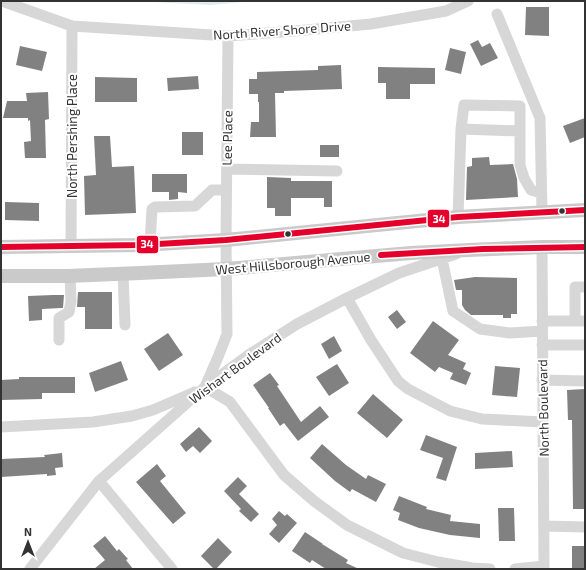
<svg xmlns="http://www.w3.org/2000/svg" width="586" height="570" font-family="'Exo 2',sans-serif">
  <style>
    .water { fill: #ddebf3 }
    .building { fill: #818181 }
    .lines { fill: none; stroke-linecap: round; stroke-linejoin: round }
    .minor { stroke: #d7d7d7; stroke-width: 11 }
    .major { stroke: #cacaca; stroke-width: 14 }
    .bus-1-casing { stroke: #fff; stroke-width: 9 }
    .bus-1 { stroke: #e4002b; stroke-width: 6 }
    .bus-dot { fill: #333; stroke: #fff; stroke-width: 1.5 }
    .labels { text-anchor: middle; stroke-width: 4; stroke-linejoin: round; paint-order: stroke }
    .street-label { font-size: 13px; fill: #333; stroke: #fff }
    .line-badge { stroke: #fff; stroke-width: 1.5 }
    .badge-label { font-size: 11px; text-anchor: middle; font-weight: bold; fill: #fff }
  </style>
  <rect width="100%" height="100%" fill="#fff"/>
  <!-- water -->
  <path class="water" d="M 136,1 L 254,1 L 210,5 Z"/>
  <!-- building -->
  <path class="building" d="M 526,7 L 549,7 L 549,36 L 525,35 Z
    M 478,40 L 482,47 L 490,43 L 498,58 L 481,66 L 470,44 Z
    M 20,46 L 47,52 L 42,71 L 16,65 Z
    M 450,48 L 466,52 L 461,74 L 445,70 Z
    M 341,65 L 342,89 L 284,91 L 284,93 L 275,93 L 276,137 L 250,137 L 251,122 L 259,122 L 259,102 L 258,102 L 258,94 L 249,94 L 249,79 L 257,79 L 257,72 L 318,70 L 318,66 Z
    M 378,67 L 435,68 L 435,84 L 410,84 L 410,99 L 386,99 L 386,83 L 378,83 Z
    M 198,76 L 199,89 L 168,91 L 167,78 Z
    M 95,77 L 137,78 L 137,102 L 95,102 Z
    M 48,92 L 49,119 L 45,120 L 46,158 L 25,158 L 24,142 L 31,141 L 30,120 L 28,121 L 28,118 L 3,118 L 7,101 L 27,101 L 26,93 Z
    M 585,118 L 585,137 L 570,143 L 563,126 Z
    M 182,132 L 203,132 L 203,155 L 182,155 Z
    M 94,136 L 110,136 L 112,167 L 134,166 L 136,213 L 85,215 L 84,176 L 96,175 Z
    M 320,145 L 339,145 L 339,157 L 320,157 Z
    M 489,157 L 490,165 L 513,164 L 517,179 L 518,197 L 466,200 L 467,167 L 472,166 L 472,158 Z
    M 152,174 L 187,174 L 187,193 L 178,192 L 178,199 L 169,200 L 169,192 L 152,192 Z
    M 267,177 L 291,178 L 291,181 L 332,181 L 332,207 L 324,207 L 324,198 L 291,198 L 291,216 L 275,216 L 275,208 L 267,208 Z
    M 5,202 L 39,203 L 39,221 L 5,220 Z
    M 475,277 L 517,278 L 517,314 L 511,314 L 511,318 L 503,318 L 503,315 L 471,315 L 465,310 L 462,305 L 462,290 L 456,290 L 454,280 Z
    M 78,292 L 112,292 L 112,329 L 85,329 L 85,307 L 77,307 Z
    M 53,295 L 64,295 L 63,308 L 61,308 L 42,309 L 42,320 L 29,321 L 28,296 Z
    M 397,310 L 406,322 L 397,329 L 388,317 Z
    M 433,321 L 459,340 L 448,355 L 466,363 L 463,369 L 471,373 L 466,385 L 450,379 L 453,373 L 439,367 L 435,372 L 410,353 Z
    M 168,333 L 183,355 L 159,371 L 144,349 Z
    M 334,336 L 342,351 L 329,359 L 321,344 Z
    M 121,361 L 128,380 L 95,392 L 89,373 Z
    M 337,364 L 349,383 L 329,396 L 316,377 Z
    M 495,366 L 520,368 L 517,397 L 492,395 Z
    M 270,373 L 279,385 L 277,386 L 301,422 L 320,406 L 329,417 L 298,441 L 284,423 L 280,426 L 268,408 L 269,408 L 253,385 Z
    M 19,377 L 75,377 L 75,393 L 42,393 L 42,399 L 1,400 L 1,380 L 19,379 Z
    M 585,389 L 585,509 L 573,509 L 572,420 L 568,420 L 567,390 Z
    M 373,394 L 403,420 L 387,438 L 357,413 Z
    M 199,427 L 212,441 L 200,453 L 193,446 L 186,452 L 180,444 Z
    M 426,435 L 457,447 L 446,481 L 436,478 L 443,458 L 420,450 Z
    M 322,444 L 346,465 L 366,479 L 368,475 L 386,484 L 376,502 L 352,489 L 350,492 L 335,481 L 310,458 Z
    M 512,451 L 513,467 L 475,469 L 475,453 Z
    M 62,453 L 63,467 L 55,468 L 56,475 L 47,476 L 47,474 L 1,477 L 1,459 L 45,457 L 44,455 Z
    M 157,464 L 166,476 L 160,481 L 186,513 L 173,524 L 136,482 Z
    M 238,477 L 247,486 L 239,494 L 259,514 L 251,522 L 239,511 L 241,509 L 224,491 Z
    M 399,496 L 427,507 L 426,509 L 451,515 L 450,521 L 480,524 L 480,538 L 450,535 L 419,528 L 398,520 L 400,513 L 393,510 Z
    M 498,508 L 514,508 L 515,541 L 499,541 Z
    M 279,511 L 285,516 L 287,514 L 297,523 L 279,543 L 269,534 L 277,525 L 272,519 Z
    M 305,532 L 323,544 L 322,544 L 348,560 L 346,563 L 359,569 L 326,569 L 312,560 L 310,563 L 292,551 Z
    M 105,536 L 117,551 L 119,549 L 128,559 L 126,560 L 133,569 L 94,569 L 105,560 L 93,546 Z
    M 218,538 L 232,552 L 216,569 L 214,569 L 201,556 Z
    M 572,546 L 585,546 L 585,568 L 572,568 Z"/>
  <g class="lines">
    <!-- minor -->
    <path class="minor" d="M 2,1 L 72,26 L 228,36 L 295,31 L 371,24 L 446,11 L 468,1
      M 497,14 L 540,118 L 542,212
      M 461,129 L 520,131
      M 227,169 L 337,171
      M 458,217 L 461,129 L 464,105 L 520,106 L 520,165 L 524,178 L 531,190 L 541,193
      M 150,244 L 152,209 L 155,207 L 195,206 L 212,190 L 226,190
      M 71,247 L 72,26
      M 542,247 L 544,569
      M 442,259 L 453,311 L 480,329 L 510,333 L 542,331
      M 123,274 L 125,325
      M 347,298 L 371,340 L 398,381 L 408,389 L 450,411 L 482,419 L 543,422
      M 542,321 L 585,321
      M 575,321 L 575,287 L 585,287
      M 59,340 L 59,318 L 69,312 L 71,301 L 70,275
      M 542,345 L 585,345
      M 542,380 L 585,381
      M 205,387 L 218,357 L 227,334 L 226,240 L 228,36
      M 205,387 L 230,402 L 284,475 L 314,501 L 347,525 L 403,553 L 438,562 L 472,568 L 490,569
      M 1,427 L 93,422 L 132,416 L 153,410 L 195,392
      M 99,481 L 172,569
      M 544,526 L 585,527
      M 30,569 L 99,481 L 205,387 L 250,354 L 297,324 L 347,298 L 399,273 L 456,254
      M 515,569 L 544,566"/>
    <!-- major -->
    <path class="major" d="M 1,247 L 141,245 L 226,240 L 458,217 L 585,210
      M 1,276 L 67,276 L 140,273 L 226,269 L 411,253 L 469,250 L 542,247 L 585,247"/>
    <defs>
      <path id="bus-1" d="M 1,247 L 141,245 L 226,240 L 458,217 L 585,210
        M 381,255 L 483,249 L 585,247"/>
    </defs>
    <!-- bus-1 casing -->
    <use href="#bus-1" class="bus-1-casing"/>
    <!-- bus-1 -->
    <use href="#bus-1" class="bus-1"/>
  </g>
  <!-- markers -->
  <g class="bus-dot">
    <circle cx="562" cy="211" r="3.5"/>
    <circle cx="288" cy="234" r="3.5"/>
  </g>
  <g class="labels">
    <!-- street labels -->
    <g class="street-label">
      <text transform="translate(282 30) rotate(-4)" y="5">North River Shore Drive</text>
      <text transform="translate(72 136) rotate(-90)" y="5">North Pershing Place</text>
      <text transform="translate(227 138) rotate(-89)" y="5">Lee Place</text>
      <text transform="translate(293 263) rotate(-5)" y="5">West Hillsborough Avenue</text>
      <text transform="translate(235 368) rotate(-36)" y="5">Wishart Boulevard</text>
      <text transform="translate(543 408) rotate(-91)" y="5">North Boulevard</text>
    </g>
  </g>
  <g class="line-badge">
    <rect x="427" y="209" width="23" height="19" rx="4" fill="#e4002b"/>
    <rect x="136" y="235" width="23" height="19" rx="4" fill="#e4002b"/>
  </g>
  <g class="badge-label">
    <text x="439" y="223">34</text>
    <text x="147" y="248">34</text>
  </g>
  <!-- border -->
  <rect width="586" height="570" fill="none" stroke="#333333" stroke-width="4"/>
  <!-- north arrow -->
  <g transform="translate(28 542)" stroke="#ffffff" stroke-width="3" paint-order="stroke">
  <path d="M0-3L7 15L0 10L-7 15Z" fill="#333333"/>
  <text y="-6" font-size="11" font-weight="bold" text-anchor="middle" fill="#333333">N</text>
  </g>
</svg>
